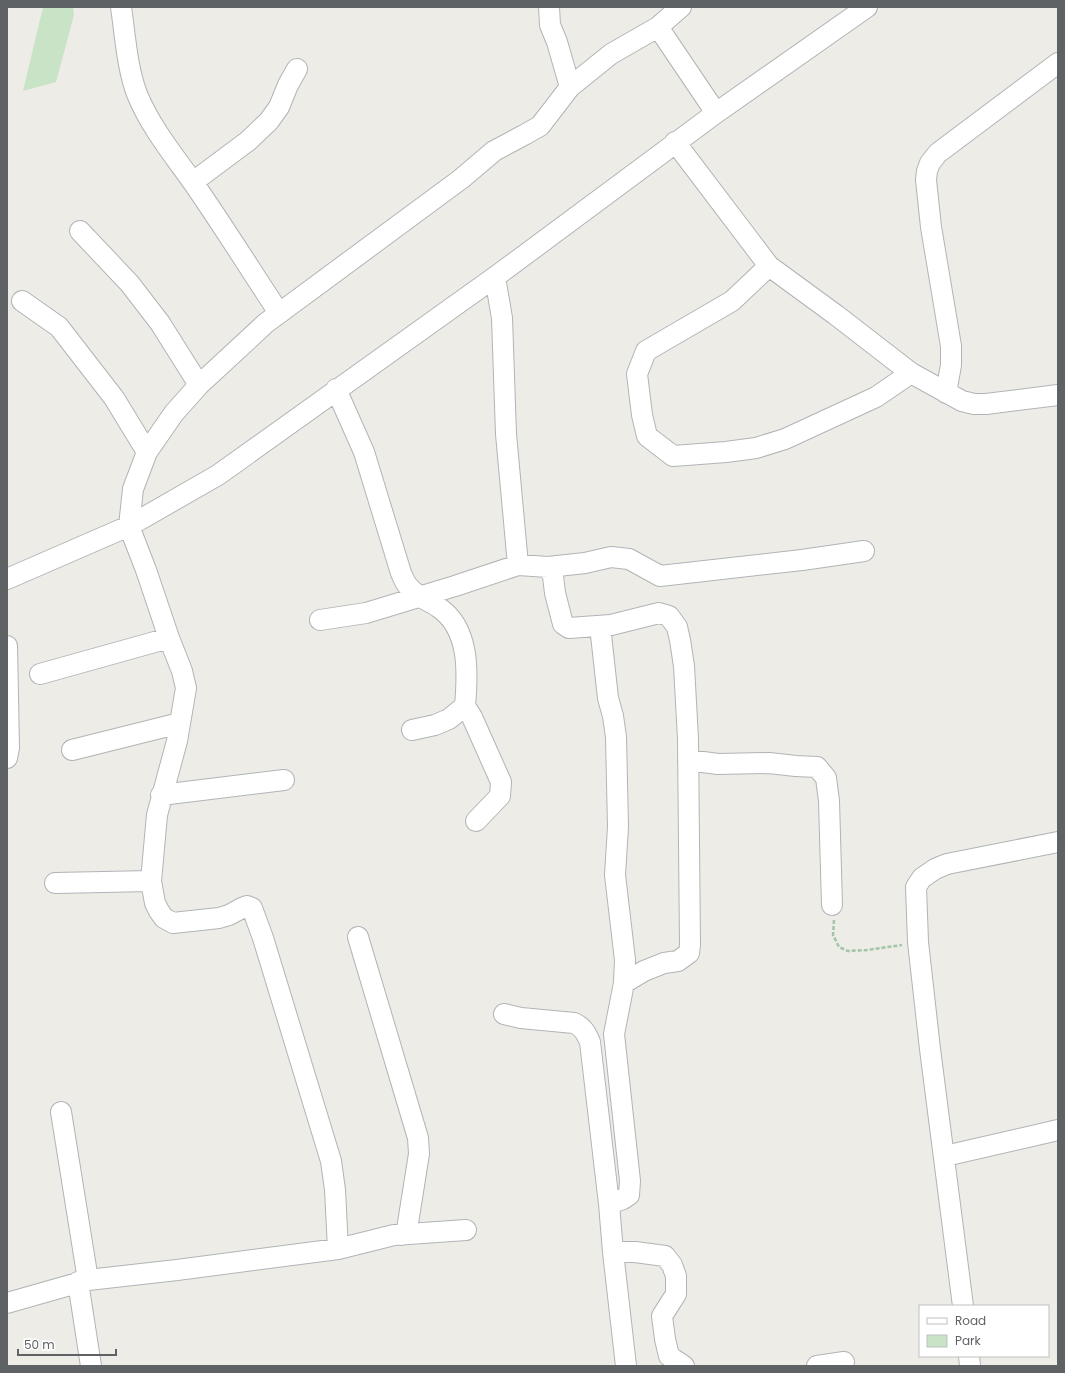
<svg xmlns="http://www.w3.org/2000/svg" width="1065" height="1373" font-family="Poppins,sans-serif">
  <style>
    .green { fill: #c9e3c6 }
    .lines { fill: none; stroke-linecap: round; stroke-linejoin: round }
    .minor-casing { stroke: #b1b4b7; stroke-width: 22 }
    .path { stroke: #a1c5a8; stroke-width: 2.5; stroke-dasharray: 4 2; stroke-linecap: butt }
    .minor { stroke: #fff; stroke-width: 20 }
  </style>
  <rect width="100%" height="100%" fill="#eeece6"/>
  <!-- green -->
  <path class="green" d="M 43,7 L 73,7 L 74,15 L 56,82 L 23,91 Z"/>
  <g class="lines">
    <defs>
      <path id="minor" d="M 121,7 C 125,34 127,68 137,94 C 150,126 172,153 192,181 C 222,224 250,269 279,313
        M 549,7 L 550,25 L 557,42 L 570,87
        M 658,27 L 716,113
        M 675,142 L 769,266 L 836,315 L 911,373 L 962,401 L 974,404 L 986,404 L 1058,395
        M 193,182 L 248,141 L 269,121 L 279,107 L 288,85 L 297,69
        M 80,231 L 130,284 L 160,323 L 199,385
        M 769,266 L 732,301 L 646,351 L 637,374 L 642,415 L 647,436 L 673,456 L 726,452 L 756,448 L 785,439 L 876,397 L 911,373
        M 495,277 L 502,318 L 506,434 L 518,565
        M 22,301 L 59,327 L 114,398 L 147,452
        M 336,389 L 364,452 L 401,573 C 403,577 405,583 408,586 C 416,597 428,600 438,607 C 470,628 468,672 465,706 L 449,719 L 435,725 L 412,730
        M 946,393 L 951,365 L 951,346 L 931,227 L 926,180 L 927,171 L 930,163 L 938,153 L 1058,63
        M 548,567 L 585,563 L 611,557 L 629,559 L 660,576 L 802,560 L 864,551
        M 7,579 L 129,526 L 218,475 L 495,277 L 716,113 L 867,7
        M 320,620 L 366,613 L 455,586 L 518,565 L 548,567 L 553,576 L 555,593 L 563,624 L 569,628 L 611,625 L 659,613 L 669,616 L 677,627 L 680,640 L 684,666 L 688,739 L 690,945 L 689,953 L 678,961 L 664,963 L 644,971 L 624,983
        M 600,626 L 608,698 L 613,716 L 616,737 L 618,827 L 615,875 L 625,960 L 624,983 L 614,1034 L 630,1181 L 629,1195 L 623,1199 L 609,1204
        M 7,646 L 9,748 L 7,758
        M 40,674 L 169,638
        M 465,706 L 472,717 L 501,782 L 500,796 L 476,821
        M 72,750 L 180,723
        M 688,760 L 718,764 L 769,763 L 796,766 L 817,767 L 826,778 L 829,801 L 832,905
        M 161,795 L 284,780
        M 55,883 L 151,881
        M 358,937 L 418,1138 L 419,1154 L 407,1229 L 402,1235
        M 504,1014 L 521,1018 L 574,1023 C 583,1027 586,1033 590,1042 L 609,1204 L 613,1252 L 626,1366
        M 61,1112 L 88,1280
        M 945,1156 L 1058,1130
        M 338,1249 L 335,1190 L 331,1161 L 263,938 L 252,908 L 247,906 L 242,908 L 229,915 L 219,918 L 173,923 L 164,918 L 159,911 L 155,903 L 151,881 L 157,815 L 177,741 L 186,688 L 182,671 L 169,638 L 146,570 L 129,526 L 133,489 L 147,452 L 174,413 L 199,385 L 266,323 L 461,179 L 494,151 L 524,135 L 540,126 L 570,87 L 611,54 L 658,27 L 681,7
        M 613,1252 L 635,1252 L 665,1256 L 672,1265 L 676,1276 L 676,1294 L 662,1316 L 665,1339 L 669,1356 L 684,1366
        M 78,1282 L 91,1366
        M 7,1303 L 88,1280 L 177,1270 L 338,1249 L 394,1235 L 466,1230
        M 963,1306 L 930,1049 L 918,942 L 916,887 L 922,878 L 935,869 L 947,864 L 1058,842
        M 969,1356 L 970,1366
        M 817,1366 L 844,1362"/>
    </defs>
    <!-- minor casing -->
    <use href="#minor" class="minor-casing"/>
    <!-- path -->
    <path class="path" d="M 834,920 L 833,935 L 839,947 L 848,951 L 867,950 L 902,945"/>
    <!-- minor -->
    <use href="#minor" class="minor"/>
  </g>
  <!-- border -->
  <rect width="1065" height="1373" fill="none" stroke="#5e6265" stroke-width="16"/>
  <!-- legend -->
  <rect x="919" y="1305" width="130" height="52" fill="#ffffff" stroke="#bfc0c1"/>
  <rect x="927" y="1318" width="20" height="6" fill="#ffffff" stroke="#bfc0c1"/>
  <text x="955" y="1325" font-size="12" fill="#5e6265">Road</text>
  <rect x="927" y="1335" width="20" height="12" fill="#c9e3c6" stroke="#bfc0c1"/>
  <text x="955" y="1345" font-size="12" fill="#5e6265">Park</text>
  <!-- scale -->
  <path d="M18 1349v6h98v-6" fill="none" stroke="#5e6265" stroke-width="2"/>
  <text x="24" y="1349" font-size="12" fill="#5e6265" stroke="#ffffff" stroke-width="3" paint-order="stroke">50 m</text>
</svg>
